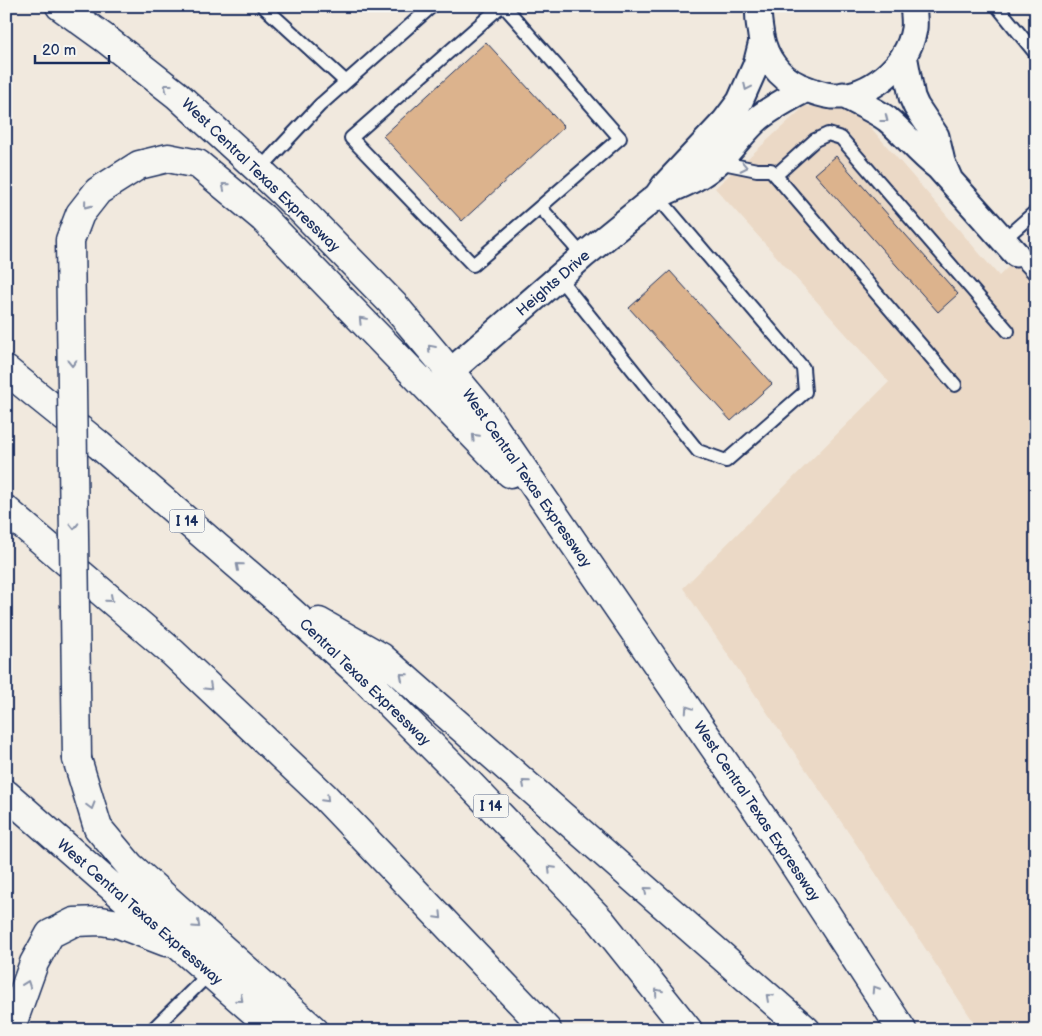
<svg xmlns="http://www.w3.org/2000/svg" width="1042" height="1036" font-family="'Balsamiq Sans',sans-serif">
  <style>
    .built { fill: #ebd9c6 }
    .building { fill: #dcb38d; stroke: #1b2f5e }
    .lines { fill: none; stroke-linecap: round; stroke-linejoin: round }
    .lane-casing { stroke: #1b2f5e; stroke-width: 16 }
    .street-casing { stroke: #1b2f5e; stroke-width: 29 }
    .secondary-casing { stroke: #1b2f5e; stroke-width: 31 }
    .highway-casing { stroke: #1b2f5e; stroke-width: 31 }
    .lane { stroke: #f6f6f2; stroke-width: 12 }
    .street { stroke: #f6f6f2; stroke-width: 25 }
    .secondary { stroke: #f6f6f2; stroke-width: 28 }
    .highway { stroke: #f6f6f2; stroke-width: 28 }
    .secondary-bridge-casing { stroke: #1b2f5e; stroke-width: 31; stroke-linecap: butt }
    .secondary-bridge { stroke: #f6f6f2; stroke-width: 28 }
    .oneway { stroke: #8892a8 }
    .labels { text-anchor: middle; stroke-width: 4; stroke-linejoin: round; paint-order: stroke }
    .shield { fill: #f6f6f2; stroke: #5d6b8a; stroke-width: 1 }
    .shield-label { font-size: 14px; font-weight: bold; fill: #1b2f5e }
    .street-label { font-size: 15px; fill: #1b2f5e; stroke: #f6f6f2 }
  </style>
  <rect width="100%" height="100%" fill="#f1e9de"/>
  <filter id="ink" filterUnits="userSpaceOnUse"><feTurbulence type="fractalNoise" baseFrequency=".02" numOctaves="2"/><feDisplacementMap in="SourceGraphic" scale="10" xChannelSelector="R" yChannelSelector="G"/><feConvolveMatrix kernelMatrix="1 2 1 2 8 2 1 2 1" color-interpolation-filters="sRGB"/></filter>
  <g filter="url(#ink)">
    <!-- built -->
    <path class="built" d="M 805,106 L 838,108 L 859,114 L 999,276 L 1036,239 L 1036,1030 L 979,1030 L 865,857 L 683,588 L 889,382 L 715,188 Z"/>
    <!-- building -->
    <path class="building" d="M 486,42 L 564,127 L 462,221 L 383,136 Z
      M 836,156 L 958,294 L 938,312 L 815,174 Z
      M 670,271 L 772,384 L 731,421 L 629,308 Z"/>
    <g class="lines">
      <defs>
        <path id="lane" d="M 263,6 L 346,82
          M 501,6 L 351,138 L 473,265 L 620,138 L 504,6
          M 997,6 L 1036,54
          M 718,162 L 757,170 L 771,170 L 955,385
          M 259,170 L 320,105 L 432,6
          M 776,175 L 815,140 L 828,134 L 841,138 L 1008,331
          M 540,207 L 583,256
          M 1003,240 L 1036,211
          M 1016,254 L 1036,275
          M 559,278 L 698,451 L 726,461 L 805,392 L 803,368 L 657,196
          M 152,1030 L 210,973"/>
        <path id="street" d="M 759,6 C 757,16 760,27 761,36 C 765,58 779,77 799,86 C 809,90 821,95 832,96 C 869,98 908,66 914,29 C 915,22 914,14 913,6
          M 904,55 L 912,97 L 916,106 L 936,136 L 942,162 L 949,178
          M 843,95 C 858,103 873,109 887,119 C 905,134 919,153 938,167 L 1016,254
          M 661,194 C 682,185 701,178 718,162 C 733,148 744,130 760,117 C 774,106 790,98 806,89
          M 451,371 L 583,256 L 657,196 L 664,186 L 725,121 L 740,101 L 756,65 L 762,41"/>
        <path id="secondary" d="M 60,6 L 107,40 L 177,95 L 259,170 L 300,209 L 394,305 L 483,411 L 782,846 L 902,1030
          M 263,218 L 510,473
          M 77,759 L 98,828 L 130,866 L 314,1030
          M 6,794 L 275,1030
          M 10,1030 L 34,963 L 50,934 L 74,922 L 101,921 L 119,924 L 166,942"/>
        <path id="highway" d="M 6,370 L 99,445 L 276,598 L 362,676 L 463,777 L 601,921 L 688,1030
          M 6,510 L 173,653 L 324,796 L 547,1030
          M 319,622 L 381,657 L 806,1030"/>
      </defs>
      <!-- lane casing -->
      <use href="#lane" class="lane-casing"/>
      <!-- street casing -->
      <use href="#street" class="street-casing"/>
      <!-- secondary casing -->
      <use href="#secondary" class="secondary-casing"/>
      <!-- highway casing -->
      <use href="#highway" class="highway-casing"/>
      <!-- lane -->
      <use href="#lane" class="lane"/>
      <!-- street -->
      <use href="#street" class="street"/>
      <!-- secondary -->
      <use href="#secondary" class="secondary"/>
      <!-- highway -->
      <use href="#highway" class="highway"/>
      <defs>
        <path id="secondary-bridge" d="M 77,759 L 70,240 L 80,214 L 98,191 L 139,165 L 168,158 L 198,164 L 263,218"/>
      </defs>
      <!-- secondary-bridge casing -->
      <use href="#secondary-bridge" class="secondary-bridge-casing"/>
      <!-- secondary-bridge -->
      <use href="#secondary-bridge" class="secondary-bridge"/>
    </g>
    <!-- one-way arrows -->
    <defs><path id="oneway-chevron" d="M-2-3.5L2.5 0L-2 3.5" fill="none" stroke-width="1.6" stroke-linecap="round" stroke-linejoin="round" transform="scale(1.25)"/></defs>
    <g class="oneway">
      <use href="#oneway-chevron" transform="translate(167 87) rotate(-142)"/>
      <use href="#oneway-chevron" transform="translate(747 87) rotate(115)"/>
      <use href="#oneway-chevron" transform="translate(885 119) rotate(38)"/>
      <use href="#oneway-chevron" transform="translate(744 167) rotate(12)"/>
      <use href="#oneway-chevron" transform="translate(225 186) rotate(-140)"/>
      <use href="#oneway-chevron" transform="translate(87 205) rotate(129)"/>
      <use href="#oneway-chevron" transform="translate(362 320) rotate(-134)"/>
      <use href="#oneway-chevron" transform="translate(431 348) rotate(-131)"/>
      <use href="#oneway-chevron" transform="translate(72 363) rotate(89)"/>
      <use href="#oneway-chevron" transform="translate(475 437) rotate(-134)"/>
      <use href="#oneway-chevron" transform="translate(74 526) rotate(89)"/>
      <use href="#oneway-chevron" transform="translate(239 566) rotate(-139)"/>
      <use href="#oneway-chevron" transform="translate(110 599) rotate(41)"/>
      <use href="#oneway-chevron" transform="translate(403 676) rotate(-139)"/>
      <use href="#oneway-chevron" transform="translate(209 687) rotate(43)"/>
      <use href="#oneway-chevron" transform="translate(688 709) rotate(-124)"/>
      <use href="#oneway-chevron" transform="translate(525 783) rotate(-139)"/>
      <use href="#oneway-chevron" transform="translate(326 799) rotate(45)"/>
      <use href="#oneway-chevron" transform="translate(91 806) rotate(74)"/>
      <use href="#oneway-chevron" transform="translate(551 869) rotate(-134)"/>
      <use href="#oneway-chevron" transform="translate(647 890) rotate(-139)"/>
      <use href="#oneway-chevron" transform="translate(439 916) rotate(46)"/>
      <use href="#oneway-chevron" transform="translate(197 925) rotate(42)"/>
      <use href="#oneway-chevron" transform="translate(27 984) rotate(-70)"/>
      <use href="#oneway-chevron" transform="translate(875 989) rotate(-123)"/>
      <use href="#oneway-chevron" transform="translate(658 992) rotate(-129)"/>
      <use href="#oneway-chevron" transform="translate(769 997) rotate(-138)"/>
      <use href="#oneway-chevron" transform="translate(240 999) rotate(41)"/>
    </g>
  </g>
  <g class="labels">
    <!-- shield labels -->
    <g class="shield">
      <rect x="169.5" y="509.5" width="35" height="23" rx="4"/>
      <rect x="473.5" y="794.5" width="35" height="23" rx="4"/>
    </g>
    <g class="shield-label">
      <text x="187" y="526">I 14</text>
      <text x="491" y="811">I 14</text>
    </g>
    <!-- street labels -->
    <g class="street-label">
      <text transform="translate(261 175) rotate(44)" y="5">West Central Texas Expressway</text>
      <text transform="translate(553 283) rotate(-41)" y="5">Heights Drive</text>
      <text transform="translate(527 478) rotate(55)" y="5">West Central Texas Expressway</text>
      <text transform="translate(365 682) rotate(44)" y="5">Central Texas Expressway</text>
      <text transform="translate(757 811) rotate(56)" y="5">West Central Texas Expressway</text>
      <text transform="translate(140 912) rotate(41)" y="5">West Central Texas Expressway</text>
    </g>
  </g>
  <!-- margin -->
  <rect width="1042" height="1036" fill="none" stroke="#f6f6f2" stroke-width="25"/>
  <rect x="12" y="12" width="1017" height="1011" fill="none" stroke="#1b2f5e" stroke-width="2" filter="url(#ink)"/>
  <!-- scale -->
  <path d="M35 55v8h74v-8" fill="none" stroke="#1b2f5e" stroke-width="2.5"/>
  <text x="42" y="55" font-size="15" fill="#1b2f5e" stroke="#f6f6f2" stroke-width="4" paint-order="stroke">20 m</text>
</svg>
